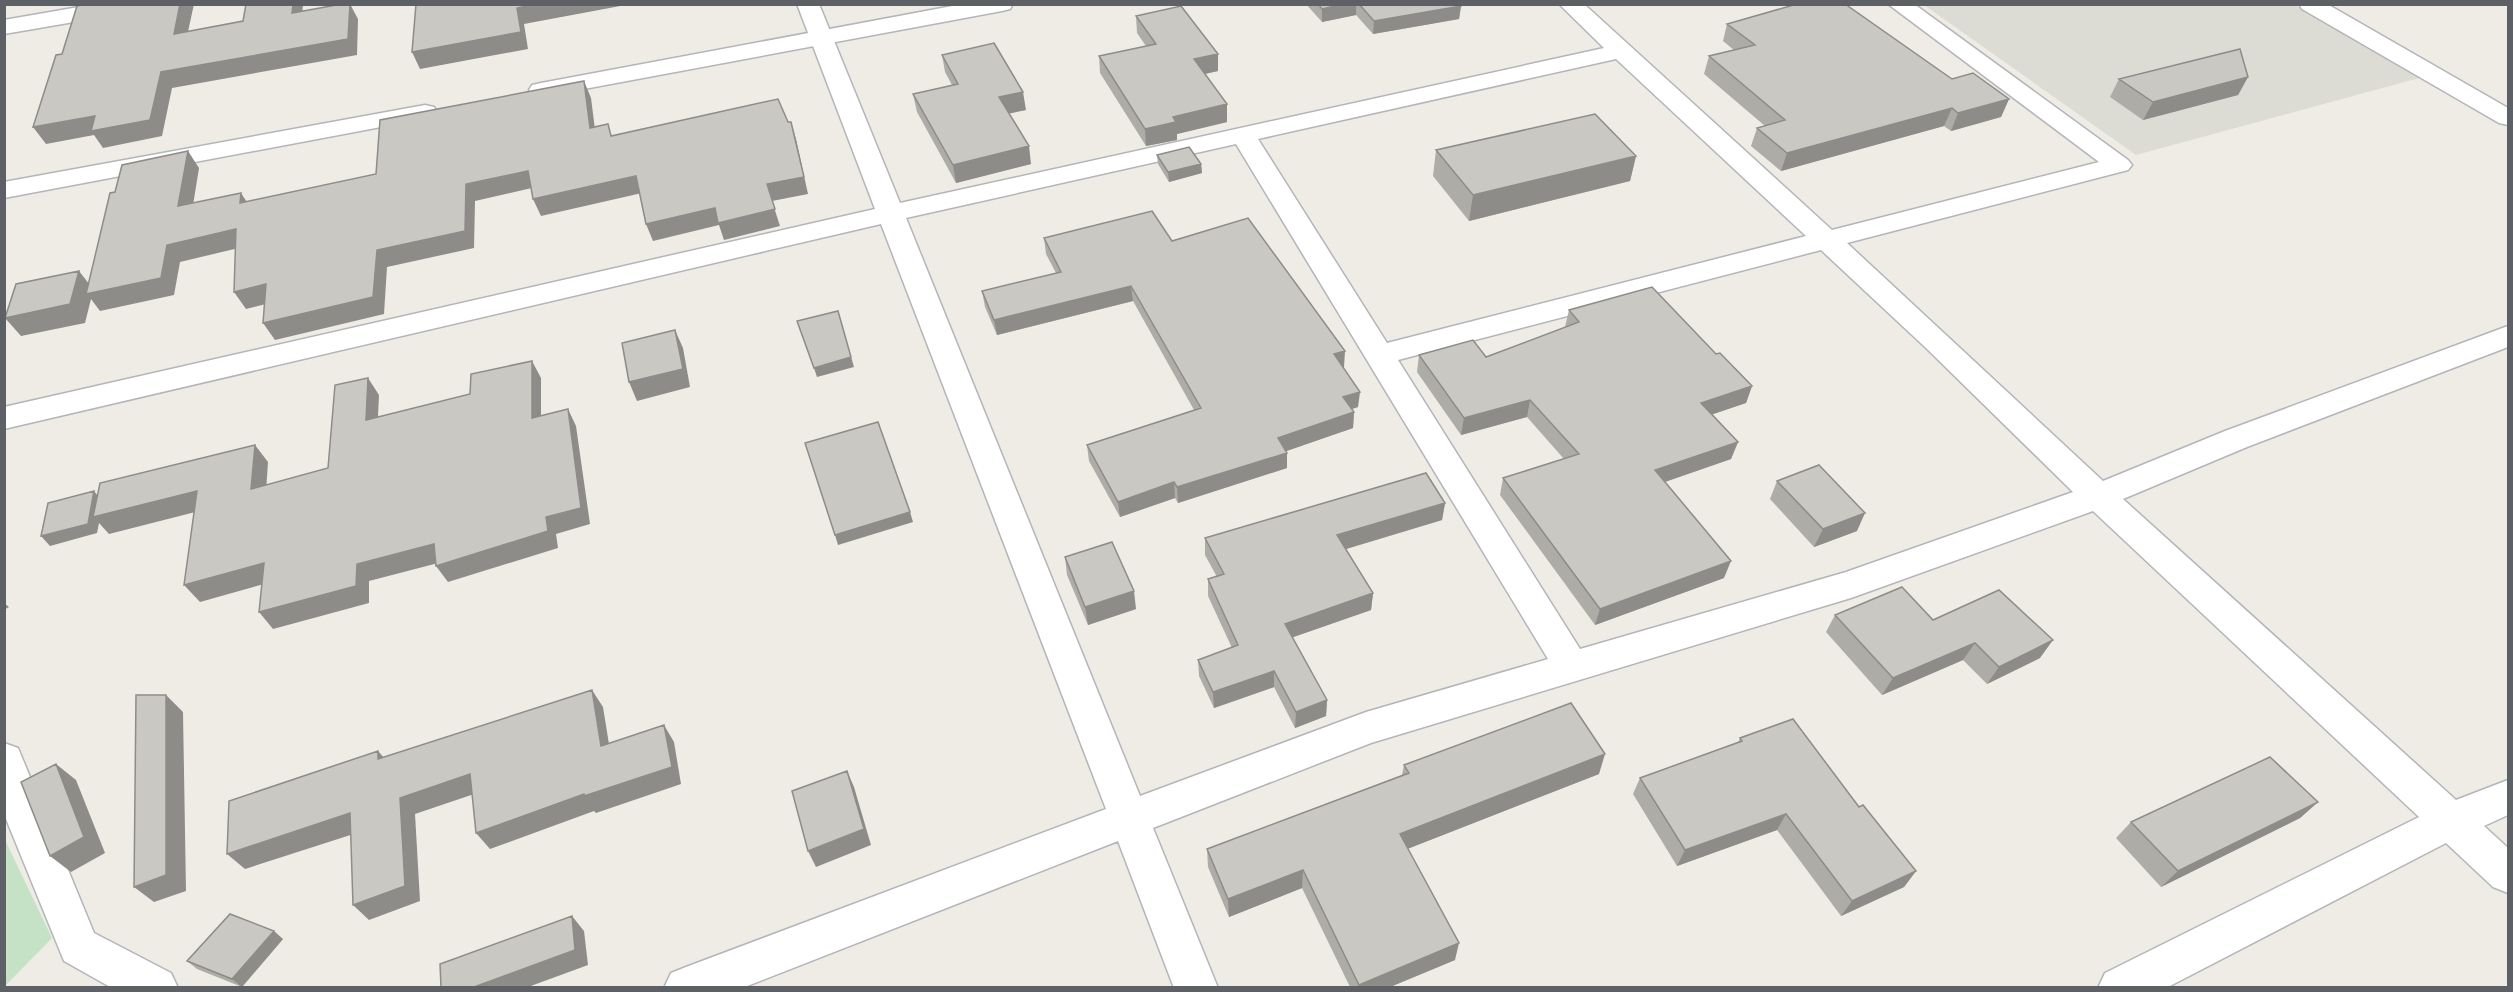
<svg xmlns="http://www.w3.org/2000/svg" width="2513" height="992" font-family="Raleway,sans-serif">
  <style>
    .education { fill: #dddcd4 }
    .green { fill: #c5e2c7 }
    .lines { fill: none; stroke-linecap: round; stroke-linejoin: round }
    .minor-casing { stroke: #b2b5b9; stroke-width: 3 }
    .tertiary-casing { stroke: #b2b5b9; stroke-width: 3 }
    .minor { fill: #fff; fill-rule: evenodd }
    .tertiary { fill: #fff; fill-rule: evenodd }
    .wall { fill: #adaca7 }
    .shaded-wall { fill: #8d8c88 }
    .building { fill: #c9c8c2; stroke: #8d8c88; stroke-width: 1.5 }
  </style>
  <rect width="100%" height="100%" fill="#eeece5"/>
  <!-- education -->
  <path class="education" d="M 1924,5 L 2295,5 L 2423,77 L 2136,155 Z"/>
  <!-- green -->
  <path class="green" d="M 5,840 L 52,938 L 5,986 L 4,986 Z"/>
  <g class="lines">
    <defs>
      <path id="minor" d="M 96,4 L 149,4 L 146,9 L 138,11 L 4,34 L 4,20 Z
        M 797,4 L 819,4 L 900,203 L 1604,48 L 1559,4 L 1584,4 L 1832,230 L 2099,162 L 1888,4 L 1914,4 L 2128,160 L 2132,165 L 2128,170 L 1847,243 L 2103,481 L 2225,431 L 2508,326 L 2508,347 L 2247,447 L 2123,499 L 2456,800 L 2508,780 L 2508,815 L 2484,826 L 2508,848 L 2508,893 L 2493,887 L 2446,843 L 2166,988 L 2098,988 L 2105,973 L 2419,817 L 2093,511 L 1851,598 L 1371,743 L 1153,828 L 1218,988 L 1174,988 L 1118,841 L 742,988 L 664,988 L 671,973 L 686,967 L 1106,809 L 881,224 L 4,429 L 4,407 L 875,209 ZM 1616,59 L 1806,236 L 1387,343 L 1258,139 ZM 1236,144 L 1548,659 L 1366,712 L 1140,796 L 906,218 ZM 1821,250 L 1926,348 L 2073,492 L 1846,572 L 1580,649 L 1398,360 Z
        M 2299,4 L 2327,4 L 2508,108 L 2508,125 L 2499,123 L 2302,9 Z
        M 4,743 L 18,748 L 23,760 L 94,933 L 171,973 L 178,988 L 112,988 L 64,961 L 4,814 Z"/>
      <path id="tertiary" d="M 963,4 L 1013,4 L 1010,9 L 1002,11 L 541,97 L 532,95 L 529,90 L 532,85 L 541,83 Z
        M 425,105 L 434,107 L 437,112 L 434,117 L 4,198 L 4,182 Z"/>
    </defs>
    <!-- minor casing -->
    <use href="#minor" class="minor-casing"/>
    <!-- tertiary casing -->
    <use href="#tertiary" class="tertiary-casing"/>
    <!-- minor -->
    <use href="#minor" class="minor"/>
    <!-- tertiary -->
    <use href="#tertiary" class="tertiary"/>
  </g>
  <!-- wall -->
  <path class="wall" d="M 1306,4 L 1460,4 L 1461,6 L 1459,19 L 1373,34 L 1356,15 L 1322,22 Z
    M 1136,16 L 1218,71 L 1205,74 L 1227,104 L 1227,122 L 1177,134 L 1177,140 L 1146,146 L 1100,73 L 1099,56 L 1146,46 L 1137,33 Z
    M 1727,24 L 1952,79 L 2009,99 L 2001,117 L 1951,131 L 1944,126 L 1781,171 L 1751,146 L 1757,128 L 1765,126 L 1704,74 L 1709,56 L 1734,50 L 1723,41 Z
    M 942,55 L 1026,110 L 1009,113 L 1031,164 L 956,183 L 917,112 L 913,94 L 952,85 L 945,72 Z
    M 2248,77 L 2238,95 L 2143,120 L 2110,97 L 2119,79 Z
    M 1436,150 L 1636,156 L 1630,181 L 1469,221 L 1433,176 Z
    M 1157,155 L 1201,164 L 1202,173 L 1169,182 L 1158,164 Z
    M 1044,238 L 1172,241 L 1344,367 L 1343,367 L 1358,407 L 1352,409 L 1354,412 L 1353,428 L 1286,451 L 1287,468 L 1178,503 L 1175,498 L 1120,517 L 1089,461 L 1087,445 L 1194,410 L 1133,301 L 997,335 L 985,307 L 982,291 L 1056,273 L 1046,254 Z
    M 1569,310 L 1716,354 L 1752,386 L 1746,403 L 1712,414 L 1738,442 L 1731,459 L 1665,482 L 1724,578 L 1595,625 L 1500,495 L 1503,478 L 1564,459 L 1527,417 L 1461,435 L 1417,372 L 1419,355 L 1486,357 L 1565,327 Z
    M 1777,481 L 1857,531 L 1814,547 L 1770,499 Z
    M 1445,503 L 1442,520 L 1346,549 L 1373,593 L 1371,610 L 1293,637 L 1327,700 L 1326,716 L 1295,728 L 1274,687 L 1214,708 L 1199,676 L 1198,660 L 1232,648 L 1208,596 L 1208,579 L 1217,577 L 1205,555 L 1205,538 Z
    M 1065,557 L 1136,609 L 1088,625 L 1067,575 Z
    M 1835,615 L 1933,620 L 2040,658 L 1987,684 L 1963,660 L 1882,695 L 1826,632 Z
    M 1740,738 L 1859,807 L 1916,871 L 1904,887 L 1841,916 L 1777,830 L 1677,866 L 1633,794 L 1640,778 L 1738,743 Z
    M 1404,765 L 1599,774 L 1407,849 L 1455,960 L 1390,987 L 1350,987 L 1302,888 L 1229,917 L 1208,867 L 1207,849 L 1402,775 Z
    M 2318,802 L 2300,818 L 2161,887 L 2116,838 L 2131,822 Z
    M 283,939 L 242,987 L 197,969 L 187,961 Z"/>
  <!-- shaded-wall -->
  <path class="shaded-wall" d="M 180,4 L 194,4 L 184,50 L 174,34 Z
    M 293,4 L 303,4 L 301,29 L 292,13 Z
    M 350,4 L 358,19 L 357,55 L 172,88 L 162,136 L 103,148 L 94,135 L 46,144 L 33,127 L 95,116 L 161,72 Z
    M 536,4 L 631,4 L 524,24 L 528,49 L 420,69 L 412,52 L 517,8 Z
    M 1343,4 L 1356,4 L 1356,15 L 1322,22 L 1322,9 Z
    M 1461,6 L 1459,19 L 1373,34 L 1374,21 Z
    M 1218,54 L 1218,71 L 1195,76 L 1194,59 Z
    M 2248,77 L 2238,95 L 2143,120 L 2153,102 Z
    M 584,81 L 591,98 L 597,145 L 590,128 Z
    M 1023,92 L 1026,110 L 1002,115 L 999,97 Z
    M 2009,99 L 2001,117 L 1951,131 L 1958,113 Z
    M 1227,104 L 1227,122 L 1177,134 L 1177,140 L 1146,146 L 1145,129 L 1173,117 Z
    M 1952,108 L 1944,126 L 1781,171 L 1787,153 Z
    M 791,122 L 796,139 L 808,194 L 772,201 L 780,226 L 724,240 L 719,225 L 653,241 L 646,224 L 715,208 L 767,184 Z
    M 1029,146 L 1031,164 L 956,183 L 953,165 Z
    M 188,151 L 199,168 L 190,224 L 178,206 Z
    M 1636,156 L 1630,181 L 1469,221 L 1473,195 Z
    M 1201,164 L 1202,173 L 1169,182 L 1168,172 Z
    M 528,171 L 536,187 L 475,201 L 474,248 L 387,267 L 384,314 L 275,340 L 263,323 L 466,184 Z
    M 636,176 L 642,193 L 541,216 L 533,199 Z
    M 241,193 L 252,210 L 240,203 Z
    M 236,229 L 247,246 L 180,262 L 174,295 L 100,311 L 91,299 L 85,323 L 21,336 L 5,318 L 79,271 L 93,289 L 167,245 Z
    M 266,284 L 278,301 L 246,309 L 234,292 Z
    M 1131,286 L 1133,301 L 997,335 L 994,320 Z
    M 838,311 L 854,367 L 817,377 L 814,368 Z
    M 675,330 L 683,348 L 690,387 L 637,401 L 629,382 Z
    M 1345,351 L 1344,367 L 1333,370 L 1334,354 Z
    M 532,361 L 541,378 L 541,435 L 532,418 Z
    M 368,378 L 379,395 L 377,437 L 366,420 Z
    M 1752,386 L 1746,403 L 1696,420 L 1701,403 Z
    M 1360,392 L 1358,407 L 1342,412 L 1343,397 Z
    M 1530,400 L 1527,417 L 1461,435 L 1464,418 Z
    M 568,409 L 576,426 L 590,524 L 556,534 L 558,548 L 448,582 L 436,566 L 546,517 Z
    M 1354,412 L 1353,428 L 1278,454 L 1278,438 Z
    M 1738,442 L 1731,459 L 1650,487 L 1655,470 Z
    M 255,445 L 268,462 L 265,506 L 251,489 Z
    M 1287,453 L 1287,468 L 1178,503 L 1177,487 Z
    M 1174,482 L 1175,498 L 1120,517 L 1118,502 Z
    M 94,491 L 102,501 L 197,491 L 211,508 L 109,534 L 99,523 L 97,533 L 50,546 L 41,536 Z
    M 1445,503 L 1442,520 L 1336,552 L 1337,535 Z
    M 910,512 L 913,522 L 838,545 L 835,535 Z
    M 1865,513 L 1857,531 L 1814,547 L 1823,529 Z
    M 434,544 L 446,561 L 369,581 L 369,603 L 273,629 L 259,612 L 357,564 Z
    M 1731,561 L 1724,578 L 1595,625 L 1600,609 Z
    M 264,563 L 278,580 L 200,602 L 184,585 Z
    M 1134,591 L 1136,609 L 1088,625 L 1085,607 Z
    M 1373,593 L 1371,610 L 1285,640 L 1285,624 Z
    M 4,603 L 9,607 L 4,610 Z
    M 2053,640 L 2040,658 L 1987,684 L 1999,667 Z
    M 1975,643 L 1963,660 L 1882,695 L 1893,678 Z
    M 1274,671 L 1274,687 L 1214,708 L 1213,692 Z
    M 592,690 L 603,707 L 612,763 L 601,746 Z
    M 166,695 L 183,712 L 186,891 L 154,902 L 134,887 Z
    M 1327,700 L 1326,716 L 1295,728 L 1296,712 Z
    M 664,725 L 674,742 L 681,784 L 596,813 L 594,811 L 490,849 L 476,833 Z
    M 378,751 L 393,768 L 378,759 Z
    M 1605,754 L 1599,774 L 1397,853 L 1400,834 Z
    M 56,764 L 76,780 L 105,853 L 71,872 L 50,856 Z
    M 847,771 L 854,787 L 871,845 L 816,867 L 808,851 Z
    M 470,774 L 483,791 L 415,814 L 420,901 L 369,920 L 353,905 L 400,798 Z
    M 2318,802 L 2300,818 L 2161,887 L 2178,871 Z
    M 350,813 L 366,830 L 245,869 L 227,854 Z
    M 1786,814 L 1777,830 L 1677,866 L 1685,850 Z
    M 1303,870 L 1302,888 L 1229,917 L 1228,899 Z
    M 1916,871 L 1904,887 L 1841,916 L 1852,901 Z
    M 572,916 L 584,931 L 588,965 L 528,987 L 474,987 Z
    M 274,931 L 283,939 L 242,987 L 232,979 Z
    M 1459,943 L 1455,960 L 1390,987 L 1358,987 L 1359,985 Z"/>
  <!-- building -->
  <path class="building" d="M 85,4 L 180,4 L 174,34 L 243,21 L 246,4 L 293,4 L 292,13 L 342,4 L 350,4 L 348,39 L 161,72 L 150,120 L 91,131 L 95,116 L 33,127 L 56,55 L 62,54 L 77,6 Z
    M 416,4 L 536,4 L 517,8 L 521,32 L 412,52 Z
    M 1318,4 L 1343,4 L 1322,9 Z
    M 1359,4 L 1460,4 L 1461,6 L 1374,21 Z
    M 1797,4 L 1845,4 L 1952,79 L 1973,73 L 2009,99 L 1958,113 L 1952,108 L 1787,153 L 1757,128 L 1785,120 L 1709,56 L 1755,45 L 1727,24 Z
    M 1181,6 L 1218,54 L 1194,59 L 1227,104 L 1173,117 L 1176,122 L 1145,129 L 1099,56 L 1156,44 L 1136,16 Z
    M 994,43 L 1023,92 L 999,97 L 1029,146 L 953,165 L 913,94 L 958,84 L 942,55 Z
    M 2240,49 L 2248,77 L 2153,102 L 2119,79 Z
    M 584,81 L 590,128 L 608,124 L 611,136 L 778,99 L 788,122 L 791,122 L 804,177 L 767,184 L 775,209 L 718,223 L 715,208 L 646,224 L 636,176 L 533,199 L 528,171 L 466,184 L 465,231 L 377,250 L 373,297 L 263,323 L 266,284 L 234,292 L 236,229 L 167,245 L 161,278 L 86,294 L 110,193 L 115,192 L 122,165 L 188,151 L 178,206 L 241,193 L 240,203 L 376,174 L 380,120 Z
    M 1595,114 L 1636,156 L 1473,195 L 1436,150 Z
    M 1189,147 L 1201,164 L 1168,172 L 1157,155 Z
    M 1152,211 L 1172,241 L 1248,218 L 1345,351 L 1334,354 L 1360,392 L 1343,397 L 1354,412 L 1278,438 L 1287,453 L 1177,487 L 1174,482 L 1118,502 L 1087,445 L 1201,408 L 1131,286 L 994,320 L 982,291 L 1061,272 L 1044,238 Z
    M 79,271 L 70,304 L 5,318 L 16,284 Z
    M 1652,287 L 1716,354 L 1720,353 L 1752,386 L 1701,403 L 1738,442 L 1655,470 L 1731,561 L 1600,609 L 1503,478 L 1579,454 L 1530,400 L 1464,418 L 1419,355 L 1473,340 L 1486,357 L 1579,322 L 1569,310 Z
    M 838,311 L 851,357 L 814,368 L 797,321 Z
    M 675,330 L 683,369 L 629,382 L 622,343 Z
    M 532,361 L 532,418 L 568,409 L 581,508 L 546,517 L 548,531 L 436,566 L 434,544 L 357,564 L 356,586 L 259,612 L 264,563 L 184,585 L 197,491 L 93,517 L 100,483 L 255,445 L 251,489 L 328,468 L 335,385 L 368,378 L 366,420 L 470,394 L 471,374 Z
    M 878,422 L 910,512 L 835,535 L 805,443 Z
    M 1819,465 L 1865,513 L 1823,529 L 1777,481 Z
    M 1426,473 L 1445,503 L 1337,535 L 1373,593 L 1285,624 L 1327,700 L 1296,712 L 1274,671 L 1213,692 L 1198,660 L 1238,645 L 1208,579 L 1224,574 L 1205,538 Z
    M 94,491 L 88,524 L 41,536 L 48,503 Z
    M 1112,542 L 1134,591 L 1085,607 L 1065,557 Z
    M 1902,587 L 1933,620 L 1999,590 L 2053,640 L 1999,667 L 1975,643 L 1893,678 L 1835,615 Z
    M 592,690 L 601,746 L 664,725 L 672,767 L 584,796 L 584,794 L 476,833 L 470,774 L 400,798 L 405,886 L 353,905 L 350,813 L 227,854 L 229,801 L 378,751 L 378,759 Z
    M 136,695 L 166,695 L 166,875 L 134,887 Z
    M 1571,703 L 1605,754 L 1400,834 L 1459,943 L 1359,985 L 1303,870 L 1228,899 L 1207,849 L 1409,773 L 1404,765 Z
    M 1793,719 L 1859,807 L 1863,805 L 1916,871 L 1852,901 L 1786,814 L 1685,850 L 1640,778 L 1742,741 L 1740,738 Z
    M 2270,757 L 2318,802 L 2178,871 L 2131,822 Z
    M 56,764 L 84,837 L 50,856 L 21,782 Z
    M 847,771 L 864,829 L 808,851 L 792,791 Z
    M 230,914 L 274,931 L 232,979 L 187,961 Z
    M 572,916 L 575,950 L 474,987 L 441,987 L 440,964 Z"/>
  <!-- border -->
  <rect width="2513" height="992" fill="none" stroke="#5d6064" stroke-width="12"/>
</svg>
